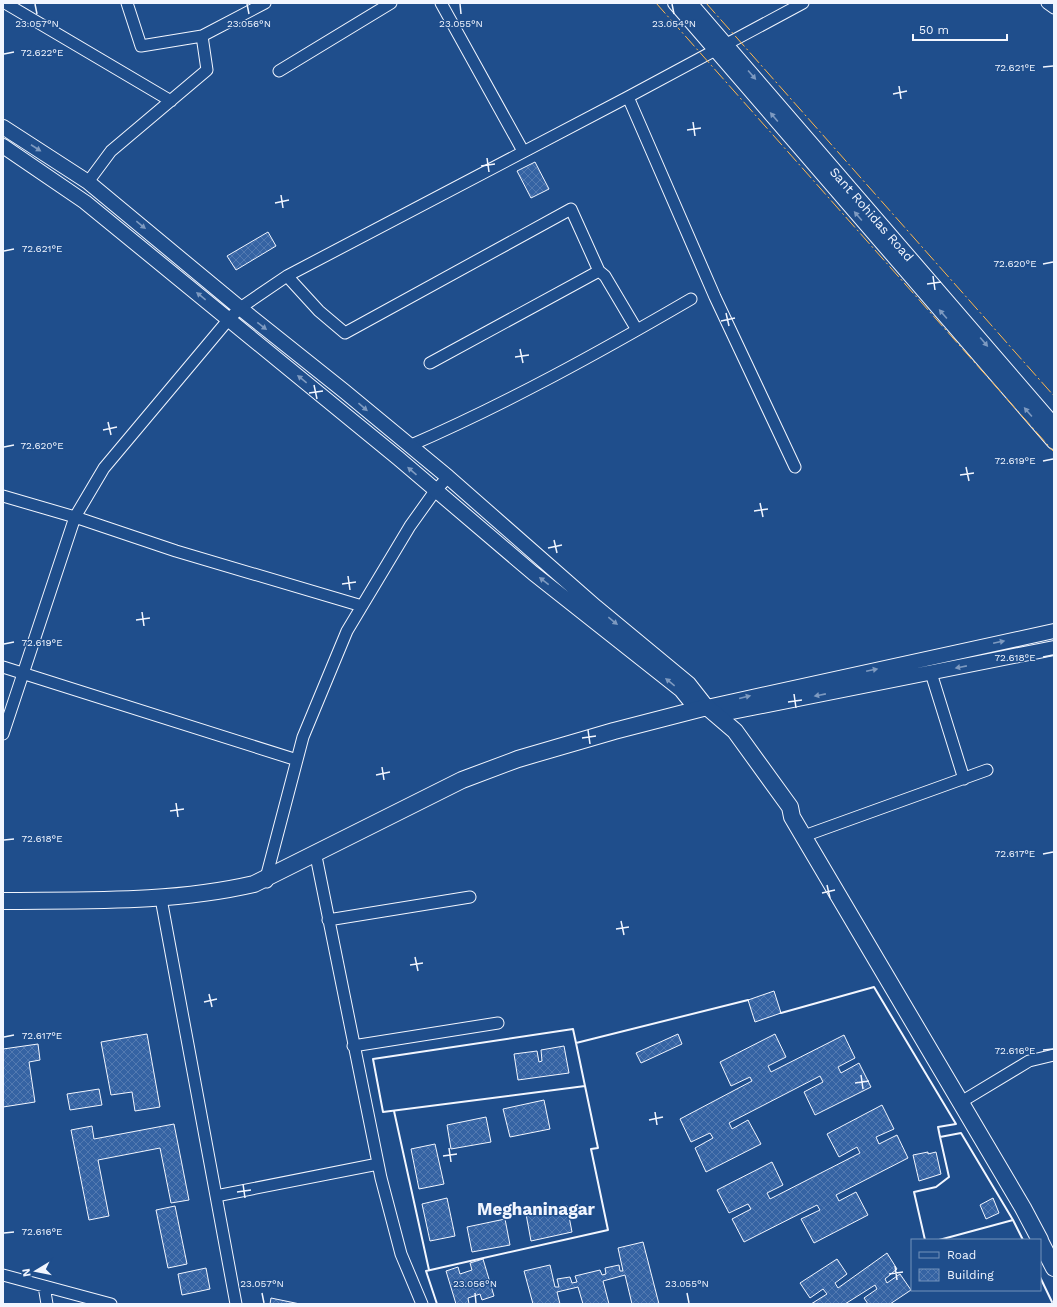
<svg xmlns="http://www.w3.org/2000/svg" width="1057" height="1307" font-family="'Work Sans',sans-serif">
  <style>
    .building { fill: url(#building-cross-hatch); stroke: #f2f6ff }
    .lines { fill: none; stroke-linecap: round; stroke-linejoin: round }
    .minor-casing { stroke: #f2f6ff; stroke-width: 13 }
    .tertiary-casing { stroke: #f2f6ff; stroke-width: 16 }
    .secondary-casing { stroke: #f2f6ff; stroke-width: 18 }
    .minor { stroke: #1f4e8c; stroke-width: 11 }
    .tertiary { stroke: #1f4e8c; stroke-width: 14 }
    .secondary { stroke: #1f4e8c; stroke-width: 16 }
    .wall { stroke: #f2f6ff; stroke-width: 2 }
    .power { stroke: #ffb74d; stroke-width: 1; stroke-dasharray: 14 3 2 3; stroke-linecap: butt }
    .oneway { fill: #7e9ac0 }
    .ticks { fill: none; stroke: #f2f6ff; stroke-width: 1.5 }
    .labels { text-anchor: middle; stroke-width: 3; stroke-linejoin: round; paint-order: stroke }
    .street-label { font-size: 13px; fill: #f2f6ff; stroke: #1f4e8c }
    .district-label { font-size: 17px; font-weight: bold; fill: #f2f6ff; stroke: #1f4e8c }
    .ticks-label { font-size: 10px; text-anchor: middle; fill: #f2f6ff; stroke: #1f4e8c; stroke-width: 3; stroke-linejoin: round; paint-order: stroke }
  </style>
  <defs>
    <pattern id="building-cross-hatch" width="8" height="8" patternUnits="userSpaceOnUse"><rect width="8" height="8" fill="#3563a3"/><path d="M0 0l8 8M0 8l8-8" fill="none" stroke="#537ab1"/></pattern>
  </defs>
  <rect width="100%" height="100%" fill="#1f4e8c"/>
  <!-- building -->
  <path class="building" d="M 535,162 L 549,189 L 531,198 L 517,171 Z
    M 268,232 L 276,246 L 236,270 L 227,256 Z
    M 774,991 L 781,1013 L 755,1022 L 748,1000 Z
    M 147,1034 L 160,1107 L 135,1111 L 132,1092 L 111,1095 L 101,1042 Z
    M 678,1034 L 682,1044 L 641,1063 L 636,1053 Z
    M 775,1034 L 786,1057 L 768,1066 L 771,1072 L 844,1035 L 855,1058 L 838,1067 L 841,1073 L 859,1063 L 871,1087 L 815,1115 L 804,1092 L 823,1082 L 820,1076 L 729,1123 L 732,1129 L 748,1120 L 761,1144 L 706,1172 L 695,1148 L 713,1138 L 710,1133 L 691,1142 L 680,1119 L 752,1081 L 750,1077 L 731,1086 L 720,1062 Z
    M 38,1044 L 40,1060 L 29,1062 L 35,1102 L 3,1107 L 3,1049 Z
    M 564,1046 L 569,1073 L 518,1080 L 514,1054 L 537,1051 L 539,1062 L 542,1061 L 541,1050 Z
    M 99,1089 L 102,1105 L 70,1110 L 67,1094 Z
    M 544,1100 L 550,1129 L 510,1137 L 503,1109 Z
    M 882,1105 L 894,1129 L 876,1137 L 879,1144 L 897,1135 L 908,1158 L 836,1195 L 839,1201 L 856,1192 L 868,1215 L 814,1243 L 801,1219 L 820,1210 L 817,1205 L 744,1242 L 732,1219 L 751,1209 L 748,1204 L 729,1213 L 717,1190 L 772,1162 L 783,1185 L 767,1193 L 770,1199 L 860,1153 L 857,1147 L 839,1157 L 827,1134 Z
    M 486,1117 L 491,1142 L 451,1149 L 447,1125 Z
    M 174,1124 L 189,1200 L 171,1203 L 160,1148 L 98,1160 L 109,1216 L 89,1220 L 71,1130 L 92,1126 L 94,1139 Z
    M 435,1144 L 444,1184 L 419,1189 L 411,1149 Z
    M 928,1152 L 928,1154 L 936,1152 L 941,1174 L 919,1181 L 913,1155 Z
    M 447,1198 L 455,1236 L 430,1241 L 422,1204 Z
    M 993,1198 L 999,1213 L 986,1219 L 980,1205 Z
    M 175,1206 L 187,1264 L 168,1268 L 156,1210 Z
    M 567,1206 L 572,1232 L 531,1241 L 526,1214 Z
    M 505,1219 L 510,1245 L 472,1252 L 467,1227 Z
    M 643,1242 L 659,1304 L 632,1304 L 625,1275 L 603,1281 L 609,1304 L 583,1304 L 578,1287 L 557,1292 L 560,1304 L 533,1304 L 524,1271 L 550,1265 L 555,1287 L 559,1287 L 557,1279 L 570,1277 L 572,1283 L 577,1282 L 575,1276 L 600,1270 L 602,1275 L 606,1274 L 605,1268 L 619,1265 L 620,1271 L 623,1271 L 618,1248 Z
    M 887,1253 L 897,1269 L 885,1279 L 887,1283 L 900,1274 L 911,1290 L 890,1304 L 868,1304 L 864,1298 L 877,1289 L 875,1285 L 845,1304 L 811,1304 L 827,1294 L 823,1289 L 810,1298 L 800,1283 L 837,1259 L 847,1274 L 835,1283 L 838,1288 Z
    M 483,1259 L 494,1296 L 482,1300 L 480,1294 L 468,1298 L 469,1304 L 456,1304 L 446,1271 L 458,1267 L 460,1274 L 472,1270 L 470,1263 Z
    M 206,1268 L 210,1289 L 182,1295 L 178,1274 Z
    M 271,1298 L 300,1304 L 270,1304 Z"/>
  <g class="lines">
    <defs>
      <path id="minor" d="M 5,3 L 171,101
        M 127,3 L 141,46 L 202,36
        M 441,3 L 523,151
        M 1047,3 L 1054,8
        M 279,71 L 391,3
        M 628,97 L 715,297 L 795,467
        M 88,182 L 111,151 L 207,70 L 202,36 L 265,3
        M 287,276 L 319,311 L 345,333 L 571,209 L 599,271 L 605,276 L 637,330
        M 430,363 L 599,271
        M 409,446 C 506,404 600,352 691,299
        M 3,496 L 75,517 L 176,551 L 362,606
        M 3,667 L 297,760
        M 931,673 L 964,779
        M 3,734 L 75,517 L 104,468 L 229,319 L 240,308 L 287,276 L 628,97 L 803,3
        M 804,836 L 987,770
        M 317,861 L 381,1178 L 401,1254 L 422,1304
        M 267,882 L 266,878 L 303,737 L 347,631 L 410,526 L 435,491 L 448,477
        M 162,904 L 236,1304
        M 328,920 L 470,897
        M 353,1046 L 498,1023
        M 961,1102 L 1029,1061 L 1054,1055
        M 216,1196 L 378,1164
        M 3,1275 L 111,1304
        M 44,1286 L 47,1304"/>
      <path id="tertiary" d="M 675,3 L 1054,442
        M 690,3 L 1054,425
        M 3,127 L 88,182 L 240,308 L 344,391 L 448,477 L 596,607 L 689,684 L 707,707 L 1054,631
        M 3,146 L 85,202 L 398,458 L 533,573 L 681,690 L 697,710
        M 717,715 L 1054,648"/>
      <path id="secondary" d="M 3,901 C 87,900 172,903 254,884 L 462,780 L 518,759 L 614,731 L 707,707 L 735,731 L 790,807 L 792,817 L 1023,1208 L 1040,1240
        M 1040,1241 L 1054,1268"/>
    </defs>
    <!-- minor casing -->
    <use href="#minor" class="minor-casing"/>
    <!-- tertiary casing -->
    <use href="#tertiary" class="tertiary-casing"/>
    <!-- secondary casing -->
    <use href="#secondary" class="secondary-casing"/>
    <!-- minor -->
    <use href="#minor" class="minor"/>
    <!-- tertiary -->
    <use href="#tertiary" class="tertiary"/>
    <!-- secondary -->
    <use href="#secondary" class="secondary"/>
    <!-- wall -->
    <path class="wall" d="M 781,1013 L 874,987 L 956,1124 L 938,1127 L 940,1137
      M 576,1043 L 573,1029 L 373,1059 L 383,1112 L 585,1086
      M 394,1111 L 429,1270
      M 925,1240 L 914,1192 L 936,1187 L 949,1177 L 940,1137 L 961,1133 L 1013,1220 L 1023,1240
      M 939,1240 L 1013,1220
      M 1040,1277 L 1052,1302
      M 437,1304 L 426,1271 L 608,1230 L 591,1149 L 598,1148 L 576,1043 L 748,1000"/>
    <!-- power -->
    <path class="power" d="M 656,3 L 1054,452
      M 706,3 L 1054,396"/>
  </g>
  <!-- one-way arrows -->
  <defs><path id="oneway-solid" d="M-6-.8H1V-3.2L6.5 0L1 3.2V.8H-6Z"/></defs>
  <g class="oneway">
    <use href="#oneway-solid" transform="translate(752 75) rotate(49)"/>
    <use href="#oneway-solid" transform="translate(774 117) rotate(-130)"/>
    <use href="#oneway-solid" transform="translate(36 148) rotate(33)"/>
    <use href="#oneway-solid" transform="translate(858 216) rotate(-131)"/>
    <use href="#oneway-solid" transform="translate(141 225) rotate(39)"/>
    <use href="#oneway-solid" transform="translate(201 296) rotate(-141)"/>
    <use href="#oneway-solid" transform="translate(943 314) rotate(-131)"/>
    <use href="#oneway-solid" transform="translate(262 326) rotate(38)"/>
    <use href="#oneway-solid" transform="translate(984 342) rotate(50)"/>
    <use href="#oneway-solid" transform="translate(302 379) rotate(-141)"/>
    <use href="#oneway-solid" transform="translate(363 407) rotate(41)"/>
    <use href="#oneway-solid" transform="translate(1028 412) rotate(-131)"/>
    <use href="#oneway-solid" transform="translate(412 471) rotate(-139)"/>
    <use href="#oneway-solid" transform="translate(544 581) rotate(-142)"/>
    <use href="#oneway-solid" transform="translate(613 621) rotate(39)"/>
    <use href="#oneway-solid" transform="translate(999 642) rotate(-12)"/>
    <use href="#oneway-solid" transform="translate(961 667) rotate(169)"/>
    <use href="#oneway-solid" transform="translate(872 670) rotate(-12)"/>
    <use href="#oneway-solid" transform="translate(670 682) rotate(-141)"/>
    <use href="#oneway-solid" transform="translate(820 695) rotate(169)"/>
    <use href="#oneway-solid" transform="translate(745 697) rotate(-14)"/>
  </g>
  <!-- ticks -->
  <path class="ticks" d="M 35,4 L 37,14M 247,4 L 249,14M 460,4 L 461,14M 672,4 L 674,14M 4,54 L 14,52M 1043,67 L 1053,66M 899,86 L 901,99M 893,94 L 907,91M 693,122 L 695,136M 687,130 L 701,128M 487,158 L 489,172M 481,166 L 495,164M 281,195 L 283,208M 275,203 L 289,200M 4,251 L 14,249M 1043,264 L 1053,262M 933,276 L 935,290M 927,284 L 941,282M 726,313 L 729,326M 721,321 L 735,318M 520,349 L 523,363M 515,357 L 529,355M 314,385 L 317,399M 309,393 L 323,391M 108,422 L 111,435M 103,430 L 117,427M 4,447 L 14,445M 1043,461 L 1053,459M 966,467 L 969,481M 960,475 L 974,473M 760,503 L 763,517M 754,511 L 768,509M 554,540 L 557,553M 548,548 L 562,545M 348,576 L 350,590M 342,584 L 356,582M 142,612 L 144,626M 136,620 L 150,618M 4,644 L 14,642M 1043,657 L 1053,655M 794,694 L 796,708M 788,702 L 802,700M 588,730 L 590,744M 582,738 L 596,736M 382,767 L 384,780M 376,775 L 390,772M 176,803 L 178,817M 170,811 L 184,809M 4,840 L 14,839M 1043,854 L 1053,852M 827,885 L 830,898M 822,893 L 835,890M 621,921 L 624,935M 616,929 L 629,927M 415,957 L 418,971M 410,965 L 423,963M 209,994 L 212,1007M 204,1002 L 217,999M 4,1037 L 14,1035M 1043,1050 L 1053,1049M 861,1075 L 863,1089M 855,1083 L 869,1081M 655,1112 L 657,1125M 649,1120 L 663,1117M 449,1148 L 451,1162M 443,1156 L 457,1154M 243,1184 L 245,1198M 237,1192 L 251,1190M 4,1233 L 14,1232M 895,1266 L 897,1280M 889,1274 L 903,1272M 262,1293 L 264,1303M 475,1293 L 476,1303M 687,1293 L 689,1303"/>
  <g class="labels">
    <!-- street labels -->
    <g class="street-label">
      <text transform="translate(872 214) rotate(49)" y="5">Sant Rohidas Road</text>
    </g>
    <!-- district labels -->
    <g class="district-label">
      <text x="536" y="1215">Meghaninagar</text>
    </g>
  </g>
  <g class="ticks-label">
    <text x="37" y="27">23.057°N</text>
    <text x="249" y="27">23.056°N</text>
    <text x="461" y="27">23.055°N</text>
    <text x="674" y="27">23.054°N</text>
    <text x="42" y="56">72.622°E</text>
    <text x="1015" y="71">72.621°E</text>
    <text x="42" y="252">72.621°E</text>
    <text x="1015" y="267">72.620°E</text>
    <text x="42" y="449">72.620°E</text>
    <text x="1015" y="464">72.619°E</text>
    <text x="42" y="646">72.619°E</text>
    <text x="1015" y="661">72.618°E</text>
    <text x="42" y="842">72.618°E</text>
    <text x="1015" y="857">72.617°E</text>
    <text x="42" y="1039">72.617°E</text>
    <text x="1015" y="1054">72.616°E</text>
    <text x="42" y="1235">72.616°E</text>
    <text x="262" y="1287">23.057°N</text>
    <text x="475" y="1287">23.056°N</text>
    <text x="687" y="1287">23.055°N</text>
  </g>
  <!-- border -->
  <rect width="1057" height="1307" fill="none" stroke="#f2f6ff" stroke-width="8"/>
  <!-- legend -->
  <rect x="911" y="1239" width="130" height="52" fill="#1f4e8c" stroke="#7391ba"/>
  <rect x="919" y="1252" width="20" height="6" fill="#1f4e8c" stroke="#7391ba"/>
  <text x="947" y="1259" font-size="12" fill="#f2f6ff">Road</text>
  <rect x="919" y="1269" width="20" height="12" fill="url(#building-cross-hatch)" stroke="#7391ba"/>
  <text x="947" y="1279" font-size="12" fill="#f2f6ff">Building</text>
  <!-- north arrow -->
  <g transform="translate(36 1271) rotate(260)" stroke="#1f4e8c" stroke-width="3" paint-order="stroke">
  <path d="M0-3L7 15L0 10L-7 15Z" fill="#f2f6ff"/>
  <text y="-6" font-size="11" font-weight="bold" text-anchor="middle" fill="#f2f6ff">N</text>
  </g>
  <!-- scale -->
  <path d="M913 34v6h94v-6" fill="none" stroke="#f2f6ff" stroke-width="2"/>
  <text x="919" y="34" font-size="12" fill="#f2f6ff" stroke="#1f4e8c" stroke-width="3" paint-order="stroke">50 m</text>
</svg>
